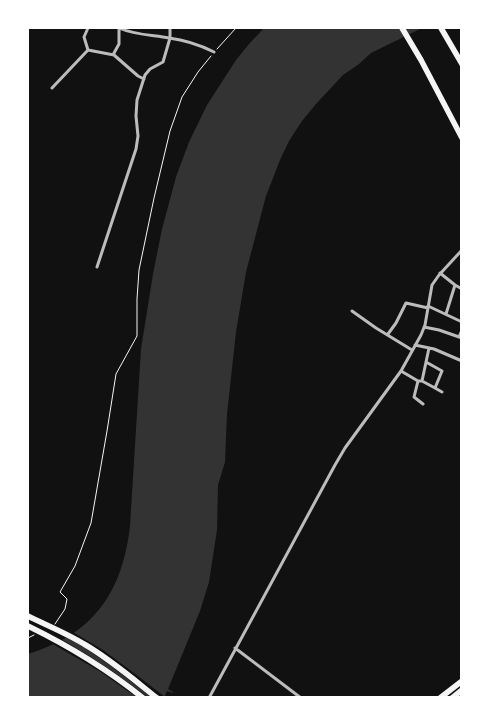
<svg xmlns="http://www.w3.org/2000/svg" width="489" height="725" font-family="Montserrat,sans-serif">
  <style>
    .water { fill: #333 }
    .pier { fill: #111 }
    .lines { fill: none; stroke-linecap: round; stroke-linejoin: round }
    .path { stroke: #f5f5f5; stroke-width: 1 }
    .minor { stroke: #bcbcbc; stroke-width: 3 }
    .primary { stroke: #f5f5f5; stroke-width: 5.5 }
  </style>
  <rect width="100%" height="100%" fill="#111"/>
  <!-- water -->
  <path class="water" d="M 264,28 L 422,28 L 371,53 L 359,64 L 343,75 L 316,104 L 302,121 L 289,141 L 280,160 L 266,196 L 246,272 L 236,332 L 227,414 L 225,462 L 218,485 L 217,530 L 209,582 L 200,611 L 168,689 L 173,692 L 173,693 L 167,691 L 164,698 L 28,698 L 28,654 C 93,634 122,594 130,526 L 141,349 L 153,274 L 162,229 L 176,177 L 189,142 L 207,105 L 236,60 L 249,44 Z"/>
  <!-- pier -->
  <path class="pier" d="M 71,631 L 103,650 L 130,670 L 165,697 L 151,697 L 111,666 L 81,645 L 63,636 Z
    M 59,638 L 86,654 L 112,671 L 148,697 L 136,697 L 101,672 L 51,643 Z"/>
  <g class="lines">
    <!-- path -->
    <path class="path" d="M 217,49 L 236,28
      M 55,624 L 65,609 L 67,599 L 60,592 L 75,566 L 91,523 L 107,431 L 116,374 L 137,336 L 137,299 L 139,270 L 154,198 L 170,131 L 182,97 L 198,72 L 211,56
      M 28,638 L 34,635"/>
    <!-- minor -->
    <path class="minor" d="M 119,28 C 135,35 152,35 169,38 C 185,40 200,45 214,52
      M 88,50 L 114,55 L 138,76 L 144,79
      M 88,50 L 84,37 L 88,28
      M 114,55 L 114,53 L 119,44 L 119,28
      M 52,88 L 88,50
      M 97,267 L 136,149 L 138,136 L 136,116 L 137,100 L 145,75 L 150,69 L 163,62 L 170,38 L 170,28
      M 440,273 L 455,285 L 446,314
      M 455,285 L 462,289
      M 428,306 L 462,322
      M 352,311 L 376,328 L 412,350
      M 424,327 L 439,330 L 462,338
      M 388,334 L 396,323 L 406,303 L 428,308
      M 459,337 L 462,330
      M 415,345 L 434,349 L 462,361
      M 401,371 L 418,381 L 422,381 L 429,348
      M 418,381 L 414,397 L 423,404
      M 422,381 L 435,388 L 442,371 L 426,362
      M 435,388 L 442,392
      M 235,648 L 301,698
      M 209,698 L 335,465 L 345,448 L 401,371 L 421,335 L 425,325 L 432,285 L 439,275 L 462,250"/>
    <!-- primary -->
    <path class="primary" d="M 402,28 L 421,60 L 462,138
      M 441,28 L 462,64
      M 28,616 C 46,625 66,633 84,644 C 110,659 133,679 157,698
      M 28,626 C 69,646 107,669 143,698
      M 440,698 L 462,681
      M 452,698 L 462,690"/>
  </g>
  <!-- border -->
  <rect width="489" height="725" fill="none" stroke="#ffffff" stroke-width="58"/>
</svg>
